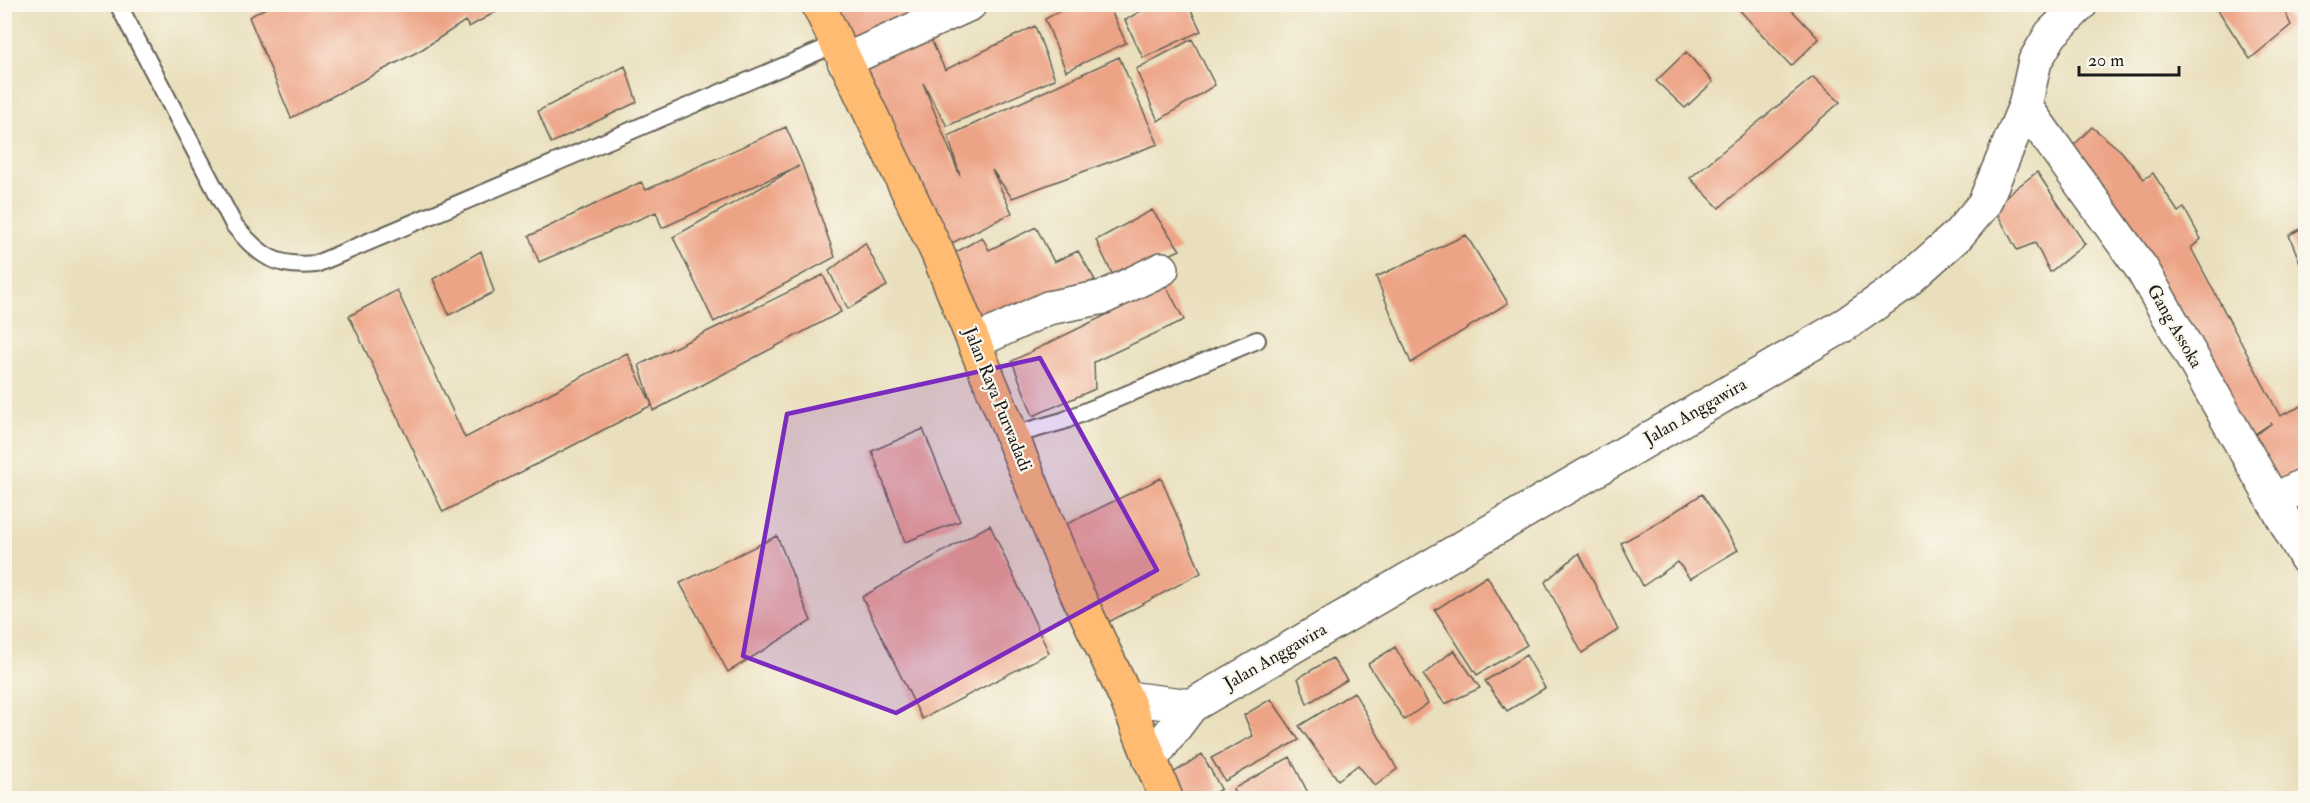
<svg xmlns="http://www.w3.org/2000/svg" width="2310" height="803" font-family="'IM FELL Double Pica',serif">
  <style>
    .building { fill: #eda385 }
    .lines { fill: none; stroke-linecap: round; stroke-linejoin: round }
    .lane-casing { stroke: #646054; stroke-width: 20 }
    .street-casing { stroke: #646054; stroke-width: 36 }
    .primary-casing { stroke: #646054; stroke-width: 36 }
    .lane { stroke: #fff; stroke-width: 16 }
    .street { stroke: #fff; stroke-width: 33 }
    .primary { stroke: #febb71; stroke-width: 33 }
    .marked { fill: #7b2cbf; fill-opacity: 0.2; stroke: #7b2cbf; stroke-width: 4.5; stroke-linejoin: round }
    .labels { text-anchor: middle; stroke-width: 4.5; stroke-linejoin: round; paint-order: stroke }
    .street-label { font-size: 18px; fill: #1c1c1c; stroke: #fbf7ec }
  </style>
  <rect width="100%" height="100%" fill="#fbf7ec"/>
  <filter id="ink" filterUnits="userSpaceOnUse"><feTurbulence type="fractalNoise" baseFrequency=".0167" numOctaves="2"/><feDisplacementMap in="SourceGraphic" scale="12" xChannelSelector="R" yChannelSelector="G"/><feConvolveMatrix kernelMatrix="1 2 1 2 8 2 1 2 1" color-interpolation-filters="sRGB"/></filter>
  <filter id="wash" filterUnits="userSpaceOnUse"><feTurbulence type="fractalNoise" baseFrequency=".008" numOctaves="4" result="noise"/><feDisplacementMap in="SourceGraphic" scale="24" xChannelSelector="R" yChannelSelector="G"/><feGaussianBlur stdDeviation="1.35" result="paint"/><feColorMatrix in="noise" values="0 0 0 0 0 0 0 0 0 0 0 0 0 0 0 0 0 1.4 0 .05"/><feComposite in="paint" operator="in"/></filter>
  <g filter="url(#wash)">
    <rect width="100%" height="100%" fill="#e9dfbc"/>
    <g id="blocks">
      <!-- building -->
      <path class="building" d="M 273,4 L 510,4 L 469,27 L 465,21 L 421,50 L 291,118 L 249,17 Z
        M 834,4 L 949,4 L 848,44 Z
        M 1073,4 L 1108,4 L 1126,43 L 1066,71 L 1045,19 Z
        M 1153,4 L 1188,4 L 1201,31 L 1143,58 L 1125,20 Z
        M 1734,4 L 1786,4 L 1819,39 L 1791,66 Z
        M 2214,4 L 2281,4 L 2291,25 L 2250,59 Z
        M 1035,26 L 1055,79 L 947,126 L 923,83 L 960,176 L 948,136 L 1119,57 L 1158,144 L 1012,198 L 992,170 L 1012,213 L 942,248 L 861,61 L 927,31 L 945,70 Z
        M 1192,39 L 1215,85 L 1158,121 L 1136,69 Z
        M 1686,52 L 1713,82 L 1685,108 L 1656,81 Z
        M 625,66 L 637,102 L 551,143 L 538,111 Z
        M 1813,77 L 1840,102 L 1719,208 L 1690,178 Z
        M 786,127 L 802,164 L 835,257 L 714,322 L 673,237 L 799,166 L 662,228 L 656,212 L 539,262 L 529,236 L 641,182 L 646,190 Z
        M 2092,127 L 2121,151 L 2144,179 L 2153,173 L 2178,212 L 2184,208 L 2201,239 L 2191,248 L 2280,416 L 2306,404 L 2306,475 L 2274,494 L 2245,443 L 2272,423 L 2241,443 L 2070,149 Z
        M 2037,172 L 2085,244 L 2050,272 L 2035,243 L 2017,250 L 1993,206 Z
        M 1152,210 L 1180,250 L 1115,280 L 1096,240 Z
        M 2306,226 L 2306,275 L 2305,275 L 2289,235 Z
        M 1036,227 L 1054,262 L 1078,251 L 1095,280 L 982,330 L 941,261 L 982,237 L 989,250 Z
        M 1466,235 L 1508,303 L 1411,363 L 1376,277 Z
        M 865,243 L 887,286 L 848,309 L 829,271 Z
        M 481,251 L 494,292 L 449,315 L 433,279 Z
        M 823,275 L 841,312 L 653,411 L 652,405 L 443,512 L 349,316 L 397,290 L 465,438 L 627,353 L 652,405 L 639,365 Z
        M 1164,282 L 1184,320 L 1094,362 L 1095,389 L 1033,416 L 1012,361 L 1112,312 Z
        M 923,429 L 960,521 L 905,542 L 872,451 Z
        M 1161,478 L 1201,573 L 1105,624 L 1061,527 Z
        M 1702,494 L 1738,550 L 1690,579 L 1678,562 L 1643,586 L 1621,543 L 1656,524 Z
        M 990,525 L 1049,653 L 922,719 L 862,597 Z
        M 777,536 L 811,621 L 728,672 L 680,583 Z
        M 1579,553 L 1618,630 L 1582,653 L 1545,582 Z
        M 1487,576 L 1527,645 L 1477,675 L 1435,610 Z
        M 1395,647 L 1428,703 L 1404,720 L 1368,664 Z
        M 1454,650 L 1480,688 L 1445,704 L 1423,675 Z
        M 1526,655 L 1545,688 L 1507,711 L 1485,681 Z
        M 1332,658 L 1347,680 L 1307,704 L 1298,678 Z
        M 1354,692 L 1397,769 L 1375,786 L 1358,765 L 1338,780 L 1299,726 Z
        M 1271,699 L 1299,740 L 1225,781 L 1211,758 L 1253,736 L 1244,715 Z
        M 1202,754 L 1221,789 L 1206,798 L 1184,798 L 1170,775 Z
        M 1290,757 L 1309,795 L 1301,798 L 1237,798 L 1233,789 Z"/>
    </g>
  </g>
  <g filter="url(#ink)">
    <use href="#blocks" fill-opacity="0" stroke="#646054" stroke-width="1.5"/>
    <g class="lines">
      <defs>
        <path id="lane" d="M 118,4 L 234,225 C 260,256 275,268 316,264 L 836,44
          M 1013,435 L 1063,421 L 1257,340"/>
        <path id="street" d="M 844,61 L 970,4
          M 2025,106 L 2142,269 L 2306,558
          M 975,342 L 1048,308 L 1104,297 L 1162,269
          M 2273,501 L 2306,484
          M 1126,698 L 1191,706
          M 1150,760 L 1191,706 L 1846,324 L 1902,285 L 1958,235 L 1984,204 L 2025,106 L 2035,61 L 2051,34 L 2081,4"/>
        <path id="primary" d="M 818,4 L 938,254 L 1071,581 L 1126,698 L 1166,798"/>
      </defs>
      <!-- lane casing -->
      <use href="#lane" class="lane-casing"/>
      <!-- street casing -->
      <use href="#street" class="street-casing"/>
      <!-- primary casing -->
      <use href="#primary" class="primary-casing"/>
      <!-- lane -->
      <use href="#lane" class="lane"/>
      <!-- street -->
      <use href="#street" class="street"/>
      <!-- primary -->
      <use href="#primary" class="primary"/>
    </g>
  </g>
  <!-- marked area -->
  <path class="marked" d="M 1040,358 L 1157,570 L 896,713 L 743,656 L 787,414 Z"/>
  <g class="labels">
    <!-- street labels -->
    <g class="street-label">
      <text transform="translate(2175 326) rotate(60)" y="6">Gang Assoka</text>
      <text transform="translate(998 399) rotate(68)" y="6">Jalan Raya Purwadadi</text>
      <text transform="translate(1695 411) rotate(-30)" y="6">Jalan Anggawira</text>
      <text transform="translate(1275 656) rotate(-30)" y="6">Jalan Anggawira</text>
    </g>
  </g>
  <!-- margin -->
  <rect width="2310" height="803" fill="none" stroke="#fbf7ec" stroke-width="24"/>
  <!-- scale -->
  <path d="M2079 66v9h100v-9" fill="none" stroke="#1c1c1c" stroke-width="3"/>
  <text x="2088" y="66" font-size="18" fill="#1c1c1c" stroke="#fbf7ec" stroke-width="4.5" paint-order="stroke">20 m</text>
</svg>
